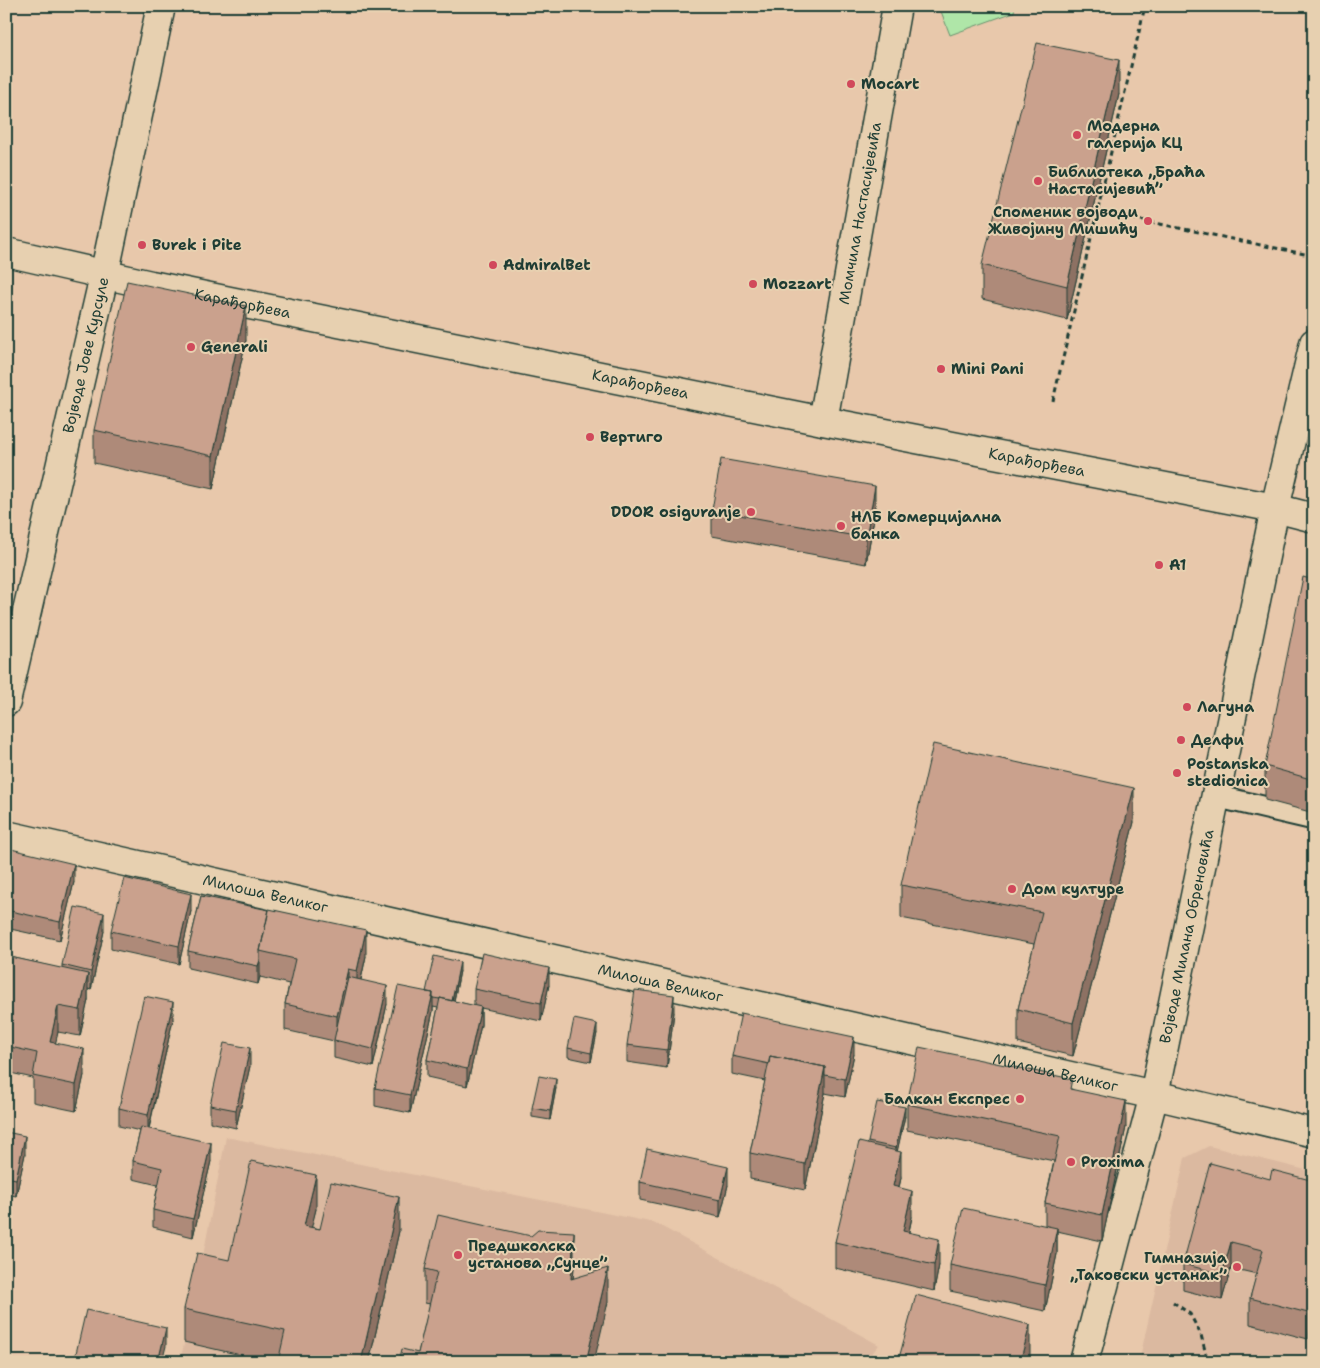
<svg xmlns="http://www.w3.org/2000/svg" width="1320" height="1368" font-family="'Shantell Sans',sans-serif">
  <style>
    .built { fill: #dbb9a0 }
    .green { fill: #afe6a8; stroke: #67926e }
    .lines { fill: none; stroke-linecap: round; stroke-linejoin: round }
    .service-casing { stroke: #1f3d34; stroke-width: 25 }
    .minor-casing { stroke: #1f3d34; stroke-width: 31 }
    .tertiary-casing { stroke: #1f3d34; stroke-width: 31 }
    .path { stroke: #1f3d34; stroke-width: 3; stroke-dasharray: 5 4; stroke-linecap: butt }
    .service { stroke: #e7d0b0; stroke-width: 21 }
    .minor { stroke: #e7d0b0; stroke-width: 28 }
    .tertiary { stroke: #e7d0b0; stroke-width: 28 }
    .wall { fill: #ae8a79; stroke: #1f3d34 }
    .shaded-wall { fill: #8d7163; stroke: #1f3d34 }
    .building { fill: #caa18d; stroke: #1f3d34 }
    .poi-dot { fill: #d1495b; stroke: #e7d0b0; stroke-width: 2 }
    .labels { text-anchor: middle; stroke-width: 4; stroke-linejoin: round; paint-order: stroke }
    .poi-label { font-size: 15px; font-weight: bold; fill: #1f3d34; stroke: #e7d0b0; text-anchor: start }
    .street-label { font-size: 15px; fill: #1f3d34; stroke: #e7d0b0 }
  </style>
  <rect width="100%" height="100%" fill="#e8c8ab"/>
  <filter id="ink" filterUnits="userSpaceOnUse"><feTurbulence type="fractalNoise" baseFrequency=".02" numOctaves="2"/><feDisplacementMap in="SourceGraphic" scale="10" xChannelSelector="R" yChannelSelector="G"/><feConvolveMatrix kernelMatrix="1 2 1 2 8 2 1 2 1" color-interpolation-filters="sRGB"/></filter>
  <g filter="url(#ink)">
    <!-- built -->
    <path class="built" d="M 226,1137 L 655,1223 L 879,1345 L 865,1362 L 180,1362 L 197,1287 Z
      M 1209,1146 L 1314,1172 L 1314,1362 L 1139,1362 L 1185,1158 Z"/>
    <!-- green -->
    <path class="green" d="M 939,6 L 1015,6 L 1014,12 L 950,35 Z"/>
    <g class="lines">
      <defs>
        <path id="service" d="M 1215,796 L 1314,819"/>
        <g id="minor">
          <path id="s1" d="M 6,252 L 151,285 L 823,421 L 1275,508 L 1314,518"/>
          <path id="s2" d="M 823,421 L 897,6"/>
          <path id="s3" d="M 6,702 L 104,276 L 161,6"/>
          <path id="s4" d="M 6,835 L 1154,1095 L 1314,1133"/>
        </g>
        <g id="tertiary">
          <path id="s5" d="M 1084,1362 L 1154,1095 L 1275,508 L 1314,343"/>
        </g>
      </defs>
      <!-- service casing -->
      <use href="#service" class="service-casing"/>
      <!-- minor casing -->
      <use href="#minor" class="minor-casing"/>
      <!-- tertiary casing -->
      <use href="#tertiary" class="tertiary-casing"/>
      <!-- path -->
      <path class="path" d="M 1097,211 L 1314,256
        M 1053,401 L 1145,6
        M 1173,1302 L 1190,1314 L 1201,1335 L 1208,1362"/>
      <!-- service -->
      <use href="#service" class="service"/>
      <!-- minor -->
      <use href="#minor" class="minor"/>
      <!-- tertiary -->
      <use href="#tertiary" class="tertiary"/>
    </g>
    <!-- wall -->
    <path class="wall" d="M 1119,94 L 1067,320 L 982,299 L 982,265 Z
      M 246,340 L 213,489 L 94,463 L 94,430 Z
      M 712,510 L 875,512 L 866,564 L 712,536 Z
      M 1314,580 L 1314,813 L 1265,800 L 1265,766 Z
      M 1134,822 L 1073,1056 L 1018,1043 L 1018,1009 L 1034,944 L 901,918 L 901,885 Z
      M 6,869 L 74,882 L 60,940 L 6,928 Z
      M 201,896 L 366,956 L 361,980 L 387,1004 L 373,1067 L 334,1058 L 334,1041 L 285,1030 L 285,1004 L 289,984 L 260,977 L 258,984 L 188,968 L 188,951 Z
      M 191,911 L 179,964 L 111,949 L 111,931 Z
      M 104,931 L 91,990 L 88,989 L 88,1000 L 80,1036 L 58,1032 L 55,1043 L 84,1075 L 76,1111 L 33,1102 L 33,1078 L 6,1072 L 6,956 L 62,969 L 62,965 Z
      M 460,971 L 454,1001 L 474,1006 L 474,989 L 549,985 L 541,1021 L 481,1008 L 481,1025 L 467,1086 L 427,1077 L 427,1060 L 438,1008 L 433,1007 L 433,1011 L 410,1113 L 375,1106 L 375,1088 L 426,992 Z
      M 674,1012 L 667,1068 L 627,1062 L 627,1045 Z
      M 173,1019 L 149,1129 L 211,1161 L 193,1237 L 153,1227 L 153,1210 L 158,1185 L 133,1179 L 133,1161 L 140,1131 L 119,1126 L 119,1108 Z
      M 597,1033 L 591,1062 L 568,1057 L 568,1048 Z
      M 854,1054 L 845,1097 L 825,1093 L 805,1190 L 750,1179 L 750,1153 L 765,1081 L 732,1074 L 732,1056 Z
      M 250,1066 L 236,1128 L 210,1122 L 210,1105 Z
      M 556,1088 L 550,1120 L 532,1117 L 532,1108 Z
      M 1072,1089 L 1126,1127 L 1102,1241 L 1057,1231 L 1057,1254 L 1045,1311 L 950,1291 L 950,1265 L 1045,1226 L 1045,1203 L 1054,1161 L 907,1130 L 907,1104 Z
      M 905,1116 L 897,1151 L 901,1178 L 899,1188 L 912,1217 L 909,1232 L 939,1265 L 934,1291 L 835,1268 L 835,1242 L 868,1142 Z
      M 6,1132 L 25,1154 L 16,1196 L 6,1194 Z
      M 1270,1179 L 1314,1181 L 1308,1339 L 1250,1324 L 1250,1298 L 1257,1274 L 1231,1268 L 1222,1300 L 1183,1290 L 1183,1264 Z
      M 640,1182 L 728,1185 L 720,1217 L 640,1200 Z
      M 316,1209 L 311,1227 L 320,1229 L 399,1231 L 369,1362 L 271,1362 L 184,1342 L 184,1309 L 229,1260 Z
      M 574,1266 L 573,1278 L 608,1302 L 418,1353 L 430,1304 L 425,1303 L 425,1269 Z"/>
    <!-- shaded-wall -->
    <path class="shaded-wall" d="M 1119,60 L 1119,94 L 1067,320 L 1067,286 Z
      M 246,306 L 246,340 L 213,489 L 213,456 Z
      M 875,486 L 875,512 L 866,564 L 866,538 Z
      M 1134,788 L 1134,822 L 1073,1056 L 1073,1023 Z
      M 74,864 L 74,882 L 60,940 L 60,922 Z
      M 191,894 L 191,911 L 179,964 L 179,946 Z
      M 104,913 L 104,931 L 91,990 L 91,972 Z
      M 366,930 L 366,956 L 357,997 L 357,971 Z
      M 260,960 L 260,977 L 258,984 L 258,966 Z
      M 460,962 L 460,971 L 452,1010 L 452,1001 Z
      M 549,968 L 549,985 L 541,1021 L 541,1003 Z
      M 348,969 L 348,995 L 337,1042 L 337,1016 Z
      M 88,974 L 88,1000 L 80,1036 L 80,1010 Z
      M 387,986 L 387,1004 L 373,1067 L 373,1049 Z
      M 433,993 L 433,1011 L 410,1113 L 410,1095 Z
      M 674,995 L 674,1012 L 667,1068 L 667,1050 Z
      M 173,1002 L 173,1019 L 148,1132 L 148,1115 Z
      M 58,1006 L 58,1032 L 50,1068 L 50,1042 Z
      M 481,1007 L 481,1025 L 467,1086 L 467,1069 Z
      M 597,1024 L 597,1033 L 591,1062 L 591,1053 Z
      M 854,1037 L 854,1054 L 845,1097 L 845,1079 Z
      M 250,1048 L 250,1066 L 236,1128 L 236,1110 Z
      M 84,1049 L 84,1075 L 76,1111 L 76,1085 Z
      M 825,1067 L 825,1093 L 805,1190 L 805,1164 Z
      M 556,1079 L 556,1088 L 550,1120 L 550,1111 Z
      M 1126,1101 L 1126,1127 L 1102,1241 L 1102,1215 Z
      M 905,1107 L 905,1116 L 896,1157 L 896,1148 Z
      M 25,1136 L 25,1154 L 16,1196 L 16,1179 Z
      M 211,1143 L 211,1161 L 193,1237 L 193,1219 Z
      M 901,1152 L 901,1178 L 893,1212 L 893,1186 Z
      M 728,1167 L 728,1185 L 720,1217 L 720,1200 Z
      M 316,1175 L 316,1209 L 304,1259 L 304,1226 Z
      M 912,1191 L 912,1217 L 903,1257 L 903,1231 Z
      M 399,1197 L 399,1231 L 369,1362 L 361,1362 Z
      M 10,1208 L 10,1225 L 6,1241 L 6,1223 Z
      M 1057,1228 L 1057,1254 L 1045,1311 L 1045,1285 Z
      M 574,1232 L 574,1266 L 571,1312 L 571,1279 Z
      M 939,1239 L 939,1265 L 934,1291 L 934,1265 Z
      M 1231,1242 L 1231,1268 L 1222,1300 L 1222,1274 Z
      M 608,1268 L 608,1302 L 594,1362 L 586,1362 Z
      M 1314,1291 L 1314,1317 L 1308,1339 L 1308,1313 Z
      M 1030,1325 L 1030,1358 L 1029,1362 L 1020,1362 Z
      M 166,1328 L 166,1346 L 162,1362 L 158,1362 Z"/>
    <!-- building -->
    <path class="building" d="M 1037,43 L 1119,60 L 1067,286 L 982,265 Z
      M 127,281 L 246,306 L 213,456 L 94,430 Z
      M 721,459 L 875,486 L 866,538 L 712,510 Z
      M 1303,577 L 1314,580 L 1314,780 L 1265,766 Z
      M 933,744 L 1134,788 L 1073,1023 L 1018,1009 L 1042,912 L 901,885 Z
      M 11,849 L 74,864 L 60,922 L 6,910 L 6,869 Z
      M 124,878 L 191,894 L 179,946 L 111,931 Z
      M 201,896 L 269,910 L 260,951 L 260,960 L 258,966 L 188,951 Z
      M 75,907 L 104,913 L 91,972 L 62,965 Z
      M 269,909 L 366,930 L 357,971 L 348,969 L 337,1016 L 285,1004 L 295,959 L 260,951 Z
      M 482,953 L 549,968 L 541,1003 L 474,989 Z
      M 6,956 L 88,974 L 80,1010 L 58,1006 L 50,1042 L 84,1049 L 76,1085 L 33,1076 L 37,1053 L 6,1046 Z
      M 434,956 L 460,962 L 452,1001 L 440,998 L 440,999 L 433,998 L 433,993 L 426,992 Z
      M 348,977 L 387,986 L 373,1049 L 334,1040 Z
      M 398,986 L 433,993 L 410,1095 L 375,1088 Z
      M 635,990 L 674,995 L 667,1050 L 627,1045 Z
      M 144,996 L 173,1002 L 148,1115 L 119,1108 Z
      M 440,998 L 481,1007 L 467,1069 L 427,1060 Z
      M 741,1013 L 854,1037 L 845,1079 L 825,1075 L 825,1067 L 770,1056 L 769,1064 L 732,1056 Z
      M 574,1019 L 597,1024 L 591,1053 L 568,1048 Z
      M 224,1043 L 250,1048 L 236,1110 L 210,1105 Z
      M 919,1047 L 1072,1079 L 1070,1089 L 1126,1101 L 1102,1215 L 1045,1203 L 1060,1136 L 907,1104 Z
      M 770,1056 L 825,1067 L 805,1164 L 750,1153 Z
      M 539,1076 L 556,1079 L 550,1111 L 532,1108 Z
      M 877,1102 L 905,1107 L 896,1148 L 868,1142 Z
      M 141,1127 L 211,1143 L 193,1219 L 153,1210 L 162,1168 L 133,1161 Z
      M 6,1132 L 25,1136 L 16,1179 L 6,1177 Z
      M 859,1142 L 901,1152 L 893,1186 L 912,1191 L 903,1231 L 939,1239 L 934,1265 L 835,1242 Z
      M 647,1149 L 728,1167 L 720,1200 L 640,1182 Z
      M 251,1161 L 316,1175 L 304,1226 L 320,1229 L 331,1182 L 399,1197 L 361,1362 L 278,1362 L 285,1331 L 184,1309 L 197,1253 L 229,1260 Z
      M 1210,1163 L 1270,1179 L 1272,1170 L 1314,1181 L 1314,1291 L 1308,1313 L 1250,1298 L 1263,1250 L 1231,1242 L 1222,1274 L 1183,1264 Z
      M 6,1207 L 10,1208 L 6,1223 Z
      M 963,1208 L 1057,1228 L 1045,1285 L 950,1265 Z
      M 438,1215 L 531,1236 L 538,1230 L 574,1232 L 571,1279 L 608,1268 L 586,1362 L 399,1362 L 402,1349 L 418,1353 L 437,1272 L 425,1269 Z
      M 916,1295 L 1030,1325 L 1020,1362 L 898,1362 Z
      M 86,1310 L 166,1328 L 158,1362 L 74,1362 Z"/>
  </g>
  <!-- markers -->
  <g class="poi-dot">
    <circle cx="851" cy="84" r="5"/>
    <circle cx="1077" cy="135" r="5"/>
    <circle cx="1038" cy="181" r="5"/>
    <circle cx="1148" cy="221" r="5"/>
    <circle cx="142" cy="245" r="5"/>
    <circle cx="493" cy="265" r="5"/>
    <circle cx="753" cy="284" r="5"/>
    <circle cx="191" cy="347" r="5"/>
    <circle cx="941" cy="369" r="5"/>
    <circle cx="590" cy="437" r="5"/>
    <circle cx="751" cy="512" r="5"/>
    <circle cx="841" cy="526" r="5"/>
    <circle cx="1159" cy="565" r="5"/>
    <circle cx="1187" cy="707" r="5"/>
    <circle cx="1181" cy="740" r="5"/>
    <circle cx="1177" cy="773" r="5"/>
    <circle cx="1012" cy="889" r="5"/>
    <circle cx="1020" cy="1099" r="5"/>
    <circle cx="1071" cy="1162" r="5"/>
    <circle cx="458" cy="1255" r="5"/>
    <circle cx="1237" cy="1267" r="5"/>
  </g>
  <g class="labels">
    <!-- poi labels -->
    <g class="poi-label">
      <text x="861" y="89">Mocart</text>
      <text x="1087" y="131">Модерна<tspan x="1087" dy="17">галерија КЦ</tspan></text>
      <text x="1048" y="177">Библиотека „Браћа<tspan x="1048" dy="17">Настасијевић”</tspan></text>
      <text x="1138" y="217" text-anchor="end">Споменик војводи<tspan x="1138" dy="17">Живојину Мишићу</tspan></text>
      <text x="152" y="250">Burek i Pite</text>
      <text x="503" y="270">AdmiralBet</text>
      <text x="763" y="289">Mozzart</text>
      <text x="201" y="352">Generali</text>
      <text x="951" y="374">Mini Pani</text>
      <text x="600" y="442">Вертиго</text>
      <text x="741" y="517" text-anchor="end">DDOR osiguranje</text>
      <text x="851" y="522">НЛБ Комерцијална<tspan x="851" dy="17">банка</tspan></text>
      <text x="1169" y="570">A1</text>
      <text x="1197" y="712">Лагуна</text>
      <text x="1191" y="745">Делфи</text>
      <text x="1187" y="769">Postanska<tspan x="1187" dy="17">stedionica</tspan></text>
      <text x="1022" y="894">Дом културе</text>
      <text x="1010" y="1104" text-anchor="end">Балкан Експрес</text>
      <text x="1081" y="1167">Proxima</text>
      <text x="468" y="1251">Предшколска<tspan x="468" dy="17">установа „Сунце”</tspan></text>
      <text x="1227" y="1263" text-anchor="end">Гимназија<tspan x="1227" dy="17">„Таковски устанак”</tspan></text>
    </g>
    <!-- street labels -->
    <g class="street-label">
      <text dy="5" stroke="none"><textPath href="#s2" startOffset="211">Момчила Настасијевића</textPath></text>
      <text dy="5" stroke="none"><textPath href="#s1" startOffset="242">Карађорђева</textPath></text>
      <text dy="5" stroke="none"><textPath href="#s3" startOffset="356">Војводе Јове Курсуле</textPath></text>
      <text dy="5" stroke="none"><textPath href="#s1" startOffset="648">Карађорђева</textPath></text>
      <text dy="5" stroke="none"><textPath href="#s1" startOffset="1052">Карађорђева</textPath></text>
      <text dy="5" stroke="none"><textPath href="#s4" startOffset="266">Милоша Великог</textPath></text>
      <text dy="5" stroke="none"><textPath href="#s5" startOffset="438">Војводе Милана Обреновића</textPath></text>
      <text dy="5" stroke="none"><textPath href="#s4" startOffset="671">Милоша Великог</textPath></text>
      <text dy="5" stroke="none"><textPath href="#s4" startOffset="1076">Милоша Великог</textPath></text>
    </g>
  </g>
  <!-- margin -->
  <rect width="1320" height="1368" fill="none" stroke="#e7d0b0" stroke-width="25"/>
  <rect x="12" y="12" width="1295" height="1343" fill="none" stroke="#1f3d34" stroke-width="2" filter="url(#ink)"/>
</svg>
